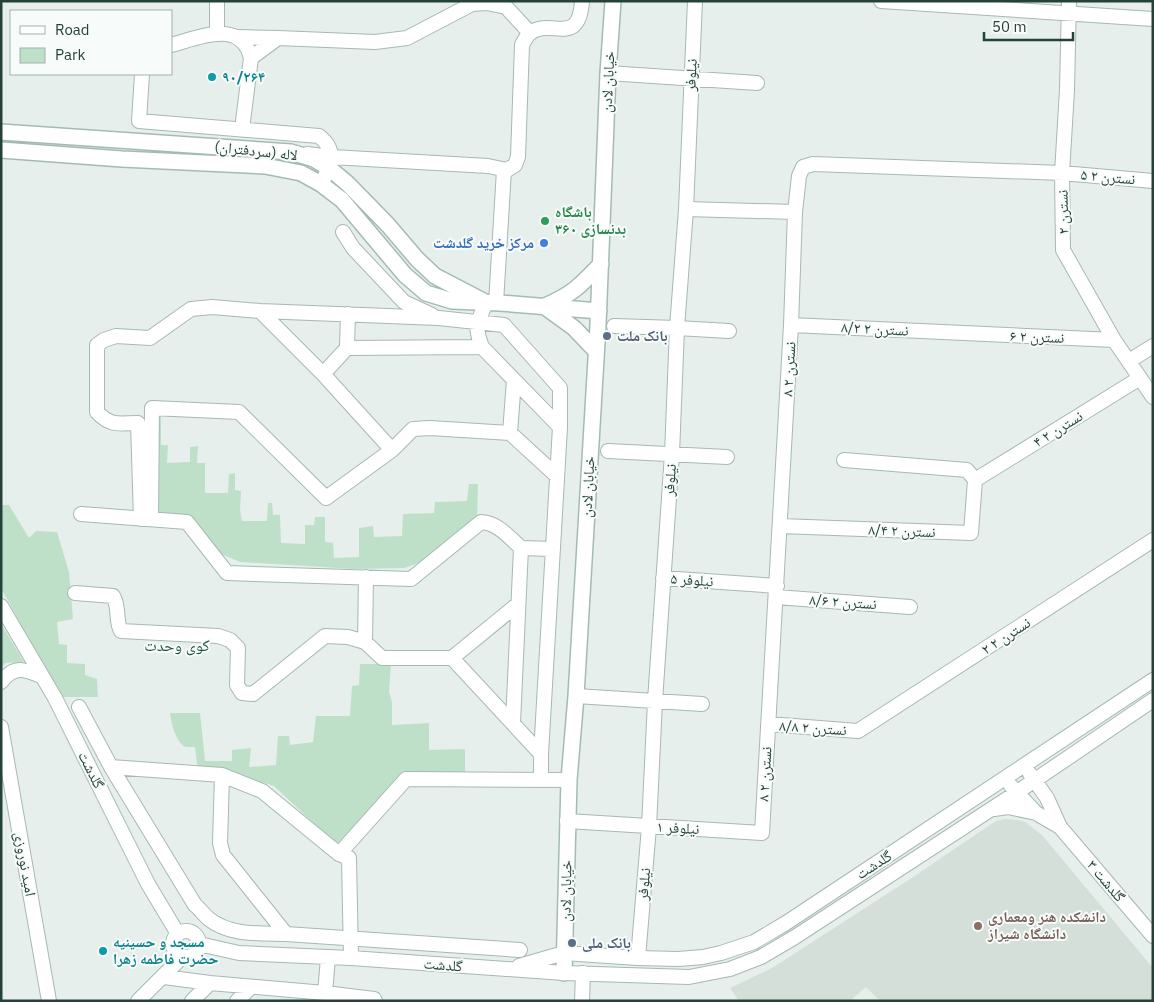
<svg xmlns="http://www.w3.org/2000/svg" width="1154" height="1002" font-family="'IBM Plex Sans','Noto Naskh Arabic',sans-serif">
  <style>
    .built { fill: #d4dfda }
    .green { fill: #bfe0c8 }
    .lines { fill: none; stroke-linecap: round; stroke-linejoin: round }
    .street-casing { stroke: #a8b8b2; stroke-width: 16 }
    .secondary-casing { stroke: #a4bbb3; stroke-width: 18 }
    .street { stroke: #fff; stroke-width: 14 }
    .secondary { stroke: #fff; stroke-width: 15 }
    .culture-dot { fill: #0f9aa8; stroke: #f7fbf9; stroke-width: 2 }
    .leisure-dot { fill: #2e9e5b; stroke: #f7fbf9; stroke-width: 2 }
    .shop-dot { fill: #3f7fe0; stroke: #f7fbf9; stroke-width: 2 }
    .service-dot { fill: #5c6f8a; stroke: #f7fbf9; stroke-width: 2 }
    .education-dot { fill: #8d6e63; stroke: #f7fbf9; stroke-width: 2 }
    .labels { text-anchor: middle; stroke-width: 4; stroke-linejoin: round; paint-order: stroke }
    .street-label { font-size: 15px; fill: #24423a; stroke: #f7fbf9 }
    .culture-label { font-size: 15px; font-weight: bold; fill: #0d838f; stroke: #f7fbf9; text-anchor: start }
    .leisure-label { font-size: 15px; font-weight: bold; fill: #27864d; stroke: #f7fbf9; text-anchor: start }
    .shop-label { font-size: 15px; font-weight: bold; fill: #366cbe; stroke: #f7fbf9; text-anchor: end }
    .service-label { font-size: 15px; font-weight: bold; fill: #4e5e75; stroke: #f7fbf9; text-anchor: start }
    .education-label { font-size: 15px; font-weight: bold; fill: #785e54; stroke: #f7fbf9; text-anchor: start }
    .neighbourhood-label { font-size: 16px; fill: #1f5548; stroke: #f7fbf9 }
  </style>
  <rect width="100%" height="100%" fill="#e6efeb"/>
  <!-- built -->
  <path class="built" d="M 1005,819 L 1017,820 L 1025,822 L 1042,835 L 1153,968 L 1153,1001 L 880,1001 L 866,987 L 850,1001 L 739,1001 L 730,988 L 772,968 L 904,883 L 996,821 Z"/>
  <!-- green -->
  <path class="green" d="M 155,414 L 161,414 L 161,445 L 168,445 L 167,463 L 190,462 L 190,447 L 198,446 L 197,463 L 205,463 L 205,493 L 228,493 L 229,474 L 235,473 L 235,490 L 241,491 L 240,510 L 242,521 L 267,521 L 268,503 L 272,503 L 273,515 L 280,515 L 281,543 L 305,544 L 305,525 L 314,525 L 315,517 L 325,517 L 325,542 L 333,543 L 334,558 L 359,557 L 359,528 L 373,526 L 374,537 L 402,536 L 403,514 L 434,513 L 435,502 L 467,501 L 469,484 L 478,484 L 477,520 L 427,560 L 404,568 L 354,569 L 240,562 L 219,553 L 190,518 L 154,516 Z
    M 1,505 L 9,505 L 29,538 L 36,531 L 57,532 L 69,572 L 73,619 L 57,622 L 59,644 L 67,645 L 67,663 L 85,664 L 85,675 L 97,679 L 98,697 L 60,697 L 1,588 Z
    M 1,624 L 24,662 L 5,663 L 1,668 Z
    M 360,664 L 391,664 L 389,692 L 392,702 L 392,725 L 429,723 L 429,750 L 465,749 L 465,775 L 405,773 L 338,846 L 274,786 L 227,772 L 198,770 L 195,747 C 194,747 186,747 186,747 C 176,744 171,722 170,713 L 200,713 L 205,761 L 232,761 L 232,750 L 251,748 L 249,767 L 276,765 L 278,736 L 289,736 L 290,745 L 313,742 L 316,716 L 350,716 L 352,686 L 359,685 Z"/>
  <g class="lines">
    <defs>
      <path id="street" d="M 881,1 L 1153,19
        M 1069,1 L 1067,90 L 1062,173 L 1063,250 L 1114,340 L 1153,397
        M 217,33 L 217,1
        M 238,37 L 278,38
        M 171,45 C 198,38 241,18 251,58 L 278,38 L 375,42 L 407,38 L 472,4 L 487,3 L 506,7 L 530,33
        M 608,73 L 757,83
        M 142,74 L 139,121 L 319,136 C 338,151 331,166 321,184
        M 242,129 L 251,58
        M 307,154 L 332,157 L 488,166 L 507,170 L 515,165 L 518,157 L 522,45 C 524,41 526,37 529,34 C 549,16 579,49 582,1
        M 686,209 L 795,212
        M 343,232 L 353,248 L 404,302 L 432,315
        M 486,303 C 477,323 474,326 482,347 L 560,427
        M 496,303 L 504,170
        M 260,311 L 323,374 L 392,450
        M 791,325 L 1114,340
        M 614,326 L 677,328 L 729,331
        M 347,348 L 482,347
        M 1129,361 L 1153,346
        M 323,374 L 347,348 L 348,314
        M 510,433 L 514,380
        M 608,451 L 727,457
        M 844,460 L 967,470 L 975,480
        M 975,480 L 1140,378
        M 81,514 L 187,522 L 227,573 L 411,579 L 481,522 C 498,523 509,537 521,548 L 513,723
        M 141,519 L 138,423 C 119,423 111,427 97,412 L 97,345 L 104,340 L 116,336 L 150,338 L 191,309 L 212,307 L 260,311 L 439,318 L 504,325 L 560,388 L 560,427 L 541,754 L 541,780
        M 151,519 L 152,408 L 239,412 L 326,498 L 392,450 L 413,429 L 430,428 L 510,433 L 557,476
        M 780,526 L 971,533 L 975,480
        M 521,548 L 553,549
        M 663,578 L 777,586
        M 75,593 L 113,596 C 120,607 115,621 121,631 L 218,636 L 230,640 L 238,648 L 237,685 L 242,693 L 253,694 L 325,636 L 348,637 L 365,642 L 382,658 L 452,658 L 518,604
        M 776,597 L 910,607
        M 1,606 L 55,698 L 148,884 L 178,934
        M 365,642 L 366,577
        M 452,658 L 541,754
        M 1,682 C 14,665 24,669 41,676
        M 576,696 L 702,704
        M 79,707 L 111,767
        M 768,724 L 858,731 L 1153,540
        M 1,727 L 49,1001
        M 1030,774 L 1047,798 L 1060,827 L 1153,936
        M 222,775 L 220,843 L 223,855 L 286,934 L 520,950
        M 1011,786 L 1036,813 L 1060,827
        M 994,809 L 1008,807 L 1036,813
        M 567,821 L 762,833 L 791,325 L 795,212 L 799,176 L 803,167 L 813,164 L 1062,173 L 1153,181
        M 339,854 L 406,779 L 569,780
        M173 944a13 13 0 1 1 26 0a13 13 0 1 1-26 0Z
        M 286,934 C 261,933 230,936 209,919 C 204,915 200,909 195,905 L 111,767 L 222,775 L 262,791 L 339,854 L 349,858 L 351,958
        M 199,944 L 239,953 L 351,958 L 564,973 L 689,977 L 730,969 L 761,957 L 795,937 L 1016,793 L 1153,700
        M 638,958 L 649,827 L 655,701 L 672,454 L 677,328 L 686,209 L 695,1
        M 519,966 L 564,953 L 638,958 L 678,959 L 703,957 L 721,953 L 754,942 L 786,923 L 1153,680
        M 164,977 L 210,983
        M 325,993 L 328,958
        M 138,1001 L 183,956
        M 192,1001 L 210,983 L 325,993 L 374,999 L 375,1001
        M 237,1001 L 251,987
        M 582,1001 L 583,973"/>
      <path id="secondary" d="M 1,132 L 291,152 L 314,159 L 329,168 L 348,184 L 388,225 L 417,259 L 435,276 L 483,301
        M 1,150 L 122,159 L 265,166 L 301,173 L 321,184 L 342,200 L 405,275 L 426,293 L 452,301 L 500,303 L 599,311
        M 545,306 C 573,294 581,285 601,264
        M 545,307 L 574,328 L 596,351
        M 564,973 L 569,780 L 576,696 L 598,325 L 608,73 L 613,1"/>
    </defs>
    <!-- street casing -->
    <use href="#street" class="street-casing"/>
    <!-- secondary casing -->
    <use href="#secondary" class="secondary-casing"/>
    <!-- street -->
    <use href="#street" class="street"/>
    <!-- secondary -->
    <use href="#secondary" class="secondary"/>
  </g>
  <!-- markers -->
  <g class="culture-dot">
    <circle cx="212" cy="77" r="5"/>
    <circle cx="103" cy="951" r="5"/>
  </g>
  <circle class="leisure-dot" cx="545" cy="221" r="5"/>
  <circle class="shop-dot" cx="544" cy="243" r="5"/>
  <g class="service-dot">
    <circle cx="607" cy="336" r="5"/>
    <circle cx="572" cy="943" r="5"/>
  </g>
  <circle class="education-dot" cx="978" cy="926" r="5"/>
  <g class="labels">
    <!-- street labels -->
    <g class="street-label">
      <text transform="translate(691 75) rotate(-87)" y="5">نیلوفر</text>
      <text transform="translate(608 82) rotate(-87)" y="5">خیابان لادن</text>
      <text transform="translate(256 151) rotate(6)" y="5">لاله (سردفتران)</text>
      <text transform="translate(1108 177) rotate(5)" y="5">۵ نسترن ۲</text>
      <text transform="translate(1063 212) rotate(-91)" y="5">نسترن ۲</text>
      <text transform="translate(875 329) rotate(3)" y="5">۸/۲ نسترن ۲</text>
      <text transform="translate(1037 337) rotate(2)" y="5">۶ نسترن ۲</text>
      <text transform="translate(789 369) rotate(-87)" y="5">۸ نسترن ۲</text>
      <text transform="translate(1058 429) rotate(-32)" y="5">۴ نسترن ۲</text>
      <text transform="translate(670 480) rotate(-86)" y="5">نیلوفر</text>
      <text transform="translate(588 487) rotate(-87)" y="5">خیابان لادن</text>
      <text transform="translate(902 531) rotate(2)" y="5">۸/۴ نسترن ۲</text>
      <text transform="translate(692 580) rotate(4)" y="5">۵ نیلوفر</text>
      <text transform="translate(843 602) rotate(4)" y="5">۸/۶ نسترن ۲</text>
      <text transform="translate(1006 636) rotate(-33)" y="5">۲ نسترن ۲</text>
      <text transform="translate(813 728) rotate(4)" y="5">۸/۸ نسترن ۲</text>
      <text transform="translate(91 770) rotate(63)" y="5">گلدشت</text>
      <text transform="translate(765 774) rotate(-87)" y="5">۸ نسترن ۲</text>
      <text transform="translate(678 828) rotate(3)" y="5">۱ نیلوفر</text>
      <text transform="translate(25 864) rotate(80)" y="5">امید نوروزی</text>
      <text transform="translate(874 865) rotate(-33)" y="5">گلدشت</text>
      <text transform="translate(1106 881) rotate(50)" y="5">گلدشت ۳</text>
      <text transform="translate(644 884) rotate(-85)" y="5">نیلوفر</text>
      <text transform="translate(566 891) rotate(-89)" y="5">خیابان لادن</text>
      <text transform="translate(443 965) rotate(4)" y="5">گلدشت</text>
    </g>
    <!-- culture labels -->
    <g class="culture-label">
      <text x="222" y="82">۹۰/۲۶۴</text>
      <text x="113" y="947">مسجد و حسینیه<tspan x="113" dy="17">حضرت فاطمه زهرا</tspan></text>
    </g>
    <!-- leisure labels -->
    <g class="leisure-label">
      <text x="555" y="217">باشگاه<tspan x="555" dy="17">بدنسازی ۳۶۰</tspan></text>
    </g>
    <!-- shop labels -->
    <g class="shop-label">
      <text x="534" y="248">مرکز خرید گلدشت</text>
    </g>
    <!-- service labels -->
    <g class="service-label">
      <text x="617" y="341">بانک ملت</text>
      <text x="582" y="948">بانک ملی</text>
    </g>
    <!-- education labels -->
    <g class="education-label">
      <text x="988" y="922">دانشکده هنر‌ ومعماری<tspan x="988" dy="17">دانشگاه شیراز</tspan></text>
    </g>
    <!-- neighbourhood labels -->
    <g class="neighbourhood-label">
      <text x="177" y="651">کوی وحدت</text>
    </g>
  </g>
  <!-- border -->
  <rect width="1154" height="1002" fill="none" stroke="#24423a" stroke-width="5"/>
  <!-- legend -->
  <rect x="10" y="10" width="162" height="65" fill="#f7fbf9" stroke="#a3b1ad"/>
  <rect x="20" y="26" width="25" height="8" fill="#ffffff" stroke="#a3b1ad"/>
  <text x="55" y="35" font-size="15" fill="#24423a">Road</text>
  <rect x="20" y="48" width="25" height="15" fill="#bfe0c8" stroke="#a3b1ad"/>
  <text x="55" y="60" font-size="15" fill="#24423a">Park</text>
  <!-- scale -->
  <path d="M984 32v8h89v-8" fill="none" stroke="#24423a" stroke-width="2.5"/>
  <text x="992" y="32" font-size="15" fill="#24423a" stroke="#f7fbf9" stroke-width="4" paint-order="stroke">50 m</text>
</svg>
